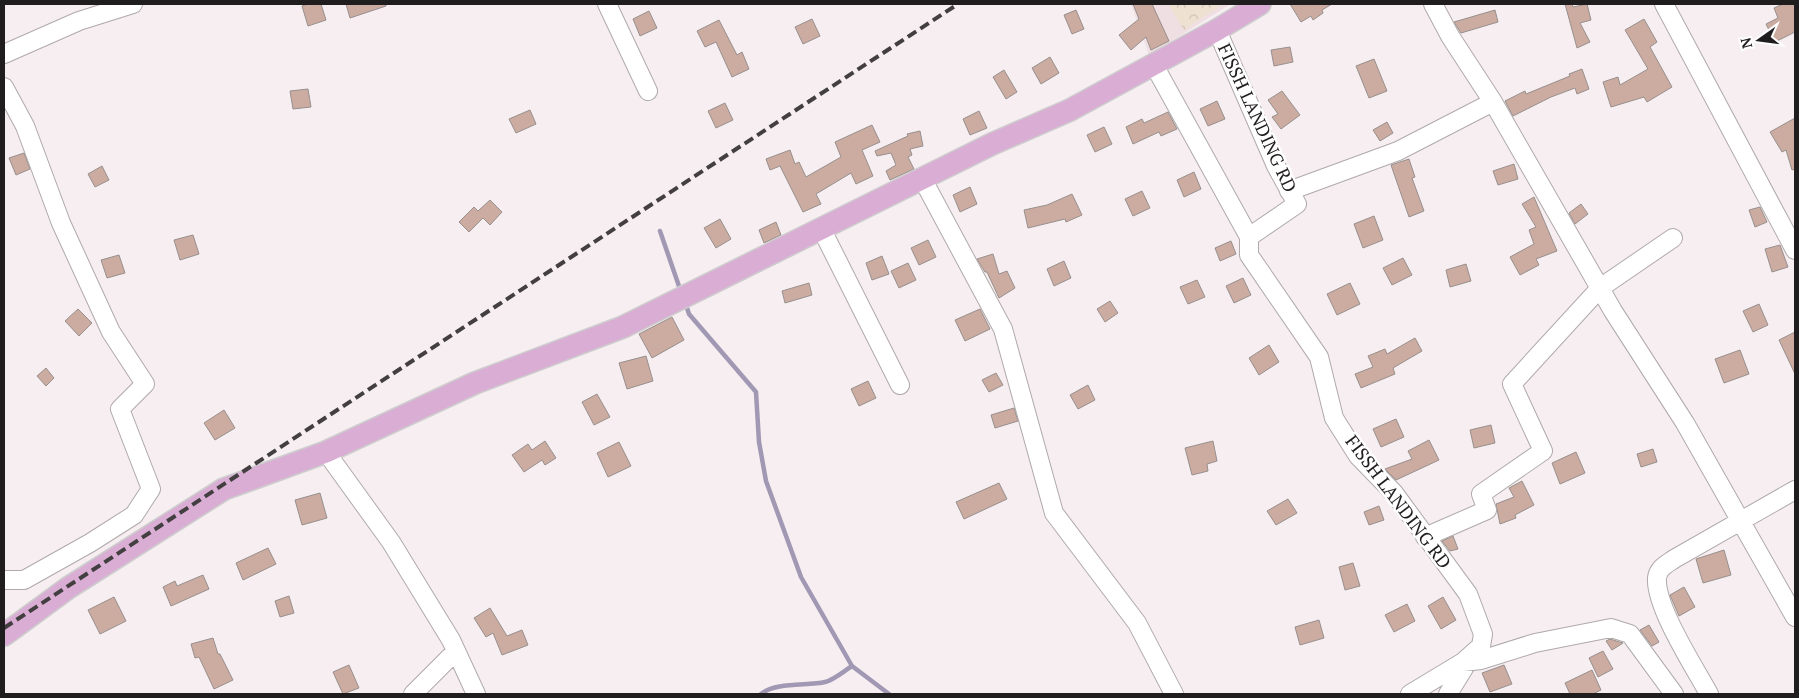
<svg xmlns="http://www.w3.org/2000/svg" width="1799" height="698" font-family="'PT Serif',serif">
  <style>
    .built { fill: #f0dfe2 }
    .park { fill: url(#park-crowns) }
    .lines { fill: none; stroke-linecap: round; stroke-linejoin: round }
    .stream { stroke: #a198b4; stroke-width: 4.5 }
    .building { fill: #ccaba1; stroke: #97908e }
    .minor-casing { stroke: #b0a9aa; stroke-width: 20 }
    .major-casing { stroke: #cecdce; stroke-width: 24 }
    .minor { stroke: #fff; stroke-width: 18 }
    .major { stroke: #daaed4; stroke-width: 21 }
    .rail { stroke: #433f41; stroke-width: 4; stroke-dasharray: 10 5; stroke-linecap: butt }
    .labels { text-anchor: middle; stroke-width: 5; stroke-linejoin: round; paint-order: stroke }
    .street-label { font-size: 18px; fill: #201d1e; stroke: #fefefe }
  </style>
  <defs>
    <pattern id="park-crowns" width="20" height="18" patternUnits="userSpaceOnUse" patternTransform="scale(1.25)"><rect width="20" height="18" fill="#efe1d1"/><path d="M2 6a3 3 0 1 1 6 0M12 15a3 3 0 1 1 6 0" fill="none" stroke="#cdc1b3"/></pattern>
  </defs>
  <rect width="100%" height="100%" fill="#f6eef0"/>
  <!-- built -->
  <path class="built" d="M 1131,4 L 1231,4 L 1149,55 Z"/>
  <!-- park -->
  <path class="park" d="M 1168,4 L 1223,4 L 1184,30 Z"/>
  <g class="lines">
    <!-- stream -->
    <path class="stream" d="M 660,231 L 681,292
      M 685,302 L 689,314 L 756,392 L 759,442 L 766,481 L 801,577 L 852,666 L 889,694
      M 761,694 C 775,682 808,686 825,682 C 834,680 844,671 852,666"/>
  </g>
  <!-- building -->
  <path class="building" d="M 308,4 L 321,4 L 326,20 L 308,26 L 302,6 Z
    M 346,4 L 386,4 L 386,6 L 350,18 Z
    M 1133,4 L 1152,4 L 1169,41 L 1151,50 L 1146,37 L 1131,50 L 1119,35 L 1139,19 Z
    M 1290,4 L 1332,4 L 1322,10 L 1323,13 L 1313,20 L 1311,16 L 1301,22 Z
    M 1565,4 L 1572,4 L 1573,7 L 1587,4 L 1591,20 L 1580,23 L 1590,42 L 1577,48 Z
    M 1783,4 L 1795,4 L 1795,32 L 1775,42 L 1766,24 L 1778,18 L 1774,8 Z
    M 1076,10 L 1084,29 L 1072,34 L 1064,15 Z
    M 1495,10 L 1498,22 L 1461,33 L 1454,22 Z
    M 649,11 L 657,28 L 640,36 L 633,19 Z
    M 812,19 L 820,36 L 803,44 L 795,27 Z
    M 1644,19 L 1657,42 L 1650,47 L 1672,87 L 1647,102 L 1644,97 L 1611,107 L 1603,82 L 1618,77 L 1620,85 L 1648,69 L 1625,30 Z
    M 719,20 L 737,55 L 742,52 L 749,69 L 732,77 L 716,42 L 705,47 L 697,31 Z
    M 1290,47 L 1293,62 L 1274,66 L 1271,50 Z
    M 1050,57 L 1059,73 L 1041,84 L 1032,68 Z
    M 1374,59 L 1387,91 L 1369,98 L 1356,66 Z
    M 1582,69 L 1589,89 L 1577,94 L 1575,88 L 1551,97 L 1513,116 L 1505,101 L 1525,91 L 1526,94 L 1570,76 L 1569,74 Z
    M 1004,70 L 1017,92 L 1006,99 L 993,77 Z
    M 308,89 L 311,107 L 293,109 L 290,91 Z
    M 1282,91 L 1300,115 L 1281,129 L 1272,117 L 1278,114 L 1268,100 Z
    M 1217,101 L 1225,119 L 1208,126 L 1200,109 Z
    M 725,103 L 733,120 L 716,128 L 708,111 Z
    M 530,110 L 536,124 L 516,133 L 509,119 Z
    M 979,111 L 987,128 L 970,135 L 963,119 Z
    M 1168,112 L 1177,129 L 1161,136 L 1159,132 L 1133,144 L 1126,127 L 1142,119 L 1144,123 Z
    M 1795,118 L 1795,169 L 1792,170 L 1786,150 L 1782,152 L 1770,132 Z
    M 1387,122 L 1393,133 L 1380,141 L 1373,130 Z
    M 872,125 L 880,142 L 862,150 L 873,176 L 856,184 L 851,173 L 816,194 L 821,204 L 803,212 L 780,166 L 770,170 L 766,159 L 790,150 L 795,164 L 799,162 L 806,177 L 841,157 L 835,142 Z
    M 1104,127 L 1112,144 L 1095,152 L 1087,135 Z
    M 920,131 L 923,146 L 910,149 L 912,155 L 908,157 L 914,169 L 890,180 L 886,171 L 896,165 L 891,153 L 877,156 L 875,151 L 908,136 L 907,134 Z
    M 24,153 L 30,169 L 16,175 L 9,158 Z
    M 1409,159 L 1415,177 L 1412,178 L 1424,211 L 1409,217 L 1391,165 Z
    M 1514,164 L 1518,179 L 1498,185 L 1493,171 Z
    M 102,166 L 109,180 L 95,187 L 88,174 Z
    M 1194,172 L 1201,189 L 1184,197 L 1177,180 Z
    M 970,187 L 977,204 L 960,212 L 953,195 Z
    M 1142,191 L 1150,208 L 1133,216 L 1125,199 Z
    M 1072,194 L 1082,215 L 1066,222 L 1065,219 L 1028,228 L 1024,210 L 1047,205 Z
    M 1534,197 L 1557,251 L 1536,259 L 1539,265 L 1520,275 L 1510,257 L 1534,244 L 1529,230 L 1536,227 L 1522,204 Z
    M 490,200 L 502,212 L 490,225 L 483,218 L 469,232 L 459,222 L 474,207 L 478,211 Z
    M 1581,204 L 1588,214 L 1575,224 L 1569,213 Z
    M 1760,207 L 1767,222 L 1755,227 L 1749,210 Z
    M 1374,216 L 1383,240 L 1363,248 L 1354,224 Z
    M 720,219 L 731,239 L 716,248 L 704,228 Z
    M 776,222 L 781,235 L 764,243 L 759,230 Z
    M 193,235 L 199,254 L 180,260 L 174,240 Z
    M 928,240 L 936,257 L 919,265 L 911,248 Z
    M 1231,241 L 1236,254 L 1220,261 L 1215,248 Z
    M 1780,245 L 1788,267 L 1772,272 L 1765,249 Z
    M 993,254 L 999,274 L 1007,271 L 1015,288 L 999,298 L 987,272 L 985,272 L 977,259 Z
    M 119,255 L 125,273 L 107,278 L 101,260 Z
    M 882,256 L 889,274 L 872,280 L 866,263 Z
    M 1403,258 L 1412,275 L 1392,285 L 1383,268 Z
    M 1064,261 L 1071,278 L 1054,286 L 1047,269 Z
    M 908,263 L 916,280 L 899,288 L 891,271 Z
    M 1466,264 L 1471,281 L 1450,287 L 1446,270 Z
    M 1243,278 L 1251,295 L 1234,303 L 1226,286 Z
    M 1197,280 L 1205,297 L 1188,304 L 1180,287 Z
    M 809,283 L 812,295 L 785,303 L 782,291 Z
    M 1350,283 L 1360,304 L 1337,315 L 1327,294 Z
    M 1110,301 L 1118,313 L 1105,322 L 1097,309 Z
    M 1759,304 L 1768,325 L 1753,332 L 1743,311 Z
    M 78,309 L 92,323 L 79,336 L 65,321 Z
    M 980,309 L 990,329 L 965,341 L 955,320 Z
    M 672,317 L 684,340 L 652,358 L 639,334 Z
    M 1795,332 L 1795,374 L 1779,340 Z
    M 1415,338 L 1422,351 L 1393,368 L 1395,374 L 1361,388 L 1355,374 L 1373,367 L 1368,356 L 1385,349 L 1387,354 Z
    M 1269,345 L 1279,362 L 1259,375 L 1249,358 Z
    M 1740,350 L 1749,374 L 1724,383 L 1715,359 Z
    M 646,356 L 653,381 L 627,389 L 619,363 Z
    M 46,368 L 54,378 L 46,386 L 37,376 Z
    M 996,373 L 1003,385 L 989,392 L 982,380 Z
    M 868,381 L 876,398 L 859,406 L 851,389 Z
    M 1088,385 L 1095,400 L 1078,409 L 1070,395 Z
    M 597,394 L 610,417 L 594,425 L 582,402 Z
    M 1014,408 L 1018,421 L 995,428 L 991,415 Z
    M 224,410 L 235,428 L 215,440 L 204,423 Z
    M 1396,419 L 1404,437 L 1381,447 L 1373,429 Z
    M 1491,425 L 1495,443 L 1474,448 L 1470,430 Z
    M 1429,440 L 1439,460 L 1396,480 L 1385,469 L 1412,459 L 1408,451 Z
    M 545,441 L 556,458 L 545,465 L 542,460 L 524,472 L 512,455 L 528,444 L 532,450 Z
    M 1213,441 L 1217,461 L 1207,464 L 1208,471 L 1192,475 L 1185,448 Z
    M 619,442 L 631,466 L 608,477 L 597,453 Z
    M 1653,449 L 1657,462 L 1641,467 L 1637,454 Z
    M 1576,452 L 1585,473 L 1560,484 L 1552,463 Z
    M 1522,481 L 1534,505 L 1515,515 L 1516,518 L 1500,524 L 1496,504 L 1514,497 L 1509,488 Z
    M 999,483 L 1007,499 L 964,519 L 956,502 Z
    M 320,493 L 327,518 L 302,525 L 295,500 Z
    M 1288,499 L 1297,513 L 1276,525 L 1267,511 Z
    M 1379,506 L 1384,520 L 1369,525 L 1364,512 Z
    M 1453,536 L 1458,549 L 1450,551 L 1442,541 Z
    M 268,548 L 276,564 L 243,580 L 236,563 Z
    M 1724,550 L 1731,575 L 1703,583 L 1696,559 Z
    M 1353,563 L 1360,586 L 1345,590 L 1339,567 Z
    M 203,575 L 209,589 L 171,606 L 163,587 L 175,581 L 177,586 Z
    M 1684,587 L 1695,607 L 1679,616 L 1670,595 Z
    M 289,596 L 294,613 L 280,617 L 275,601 Z
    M 114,597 L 126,621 L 100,634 L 88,610 Z
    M 1443,597 L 1456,620 L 1441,629 L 1428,606 Z
    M 1407,604 L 1415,621 L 1394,632 L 1385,615 Z
    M 490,608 L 507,636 L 522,630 L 528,645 L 502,655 L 493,633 L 486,637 L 474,618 Z
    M 1319,620 L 1324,638 L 1300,645 L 1295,627 Z
    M 1649,625 L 1659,642 L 1652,646 L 1640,630 Z
    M 213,638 L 218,654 L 220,654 L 233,680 L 214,689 L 199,657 L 195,658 L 191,644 Z
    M 1610,639 L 1623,643 L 1612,650 L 1606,641 Z
    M 1603,651 L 1613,669 L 1598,677 L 1589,658 Z
    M 349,665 L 359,688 L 343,694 L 333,672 Z
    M 1504,665 L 1512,684 L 1490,692 L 1482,673 Z
    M 1592,670 L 1601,690 L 1593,694 L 1570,694 L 1565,683 Z"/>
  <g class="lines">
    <defs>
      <path id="minor" d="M 607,4 L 648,91
        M 1433,4 L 1450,36 L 1493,102 L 1613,311 L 1685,423 L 1795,617
        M 1664,4 L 1795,250
        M 1217,30 L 1276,166 L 1297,204 L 1249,237 L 1249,255 L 1319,357 L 1334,418 L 1358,456 L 1394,493 L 1468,594 L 1483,634 L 1481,646 L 1463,662 L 1464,668 L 1448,694
        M 4,54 L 79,21 L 133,4
        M 1154,65 L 1249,237
        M 4,87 L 25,126 L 61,223 L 111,332 L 145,384 L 120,409 L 151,489 L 134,515 L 90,543 L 24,580 L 4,580
        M 923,180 L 1003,329 L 1054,513 L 1137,623 L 1174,694
        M 1289,191 L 1398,151 L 1493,102
        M 822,230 L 900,385
        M 326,452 L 391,542 L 451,640 L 476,694
        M 1425,537 L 1487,510 L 1481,494 L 1543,451 L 1512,384 L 1600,288 L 1673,238
        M 413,694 L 456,651
        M 1410,694 L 1463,662 L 1481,660 L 1535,643 L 1611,628 L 1630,634 L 1674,694
        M 1709,694 C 1695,668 1655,607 1657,578 C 1658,568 1667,564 1674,559 L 1795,490"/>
      <path id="major" d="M 4,635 L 68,588 L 224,489 L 326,452 L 475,383 L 623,327 L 992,144 L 1070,110 L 1217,30 L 1260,4"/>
    </defs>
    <!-- minor casing -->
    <use href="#minor" class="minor-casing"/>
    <!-- major casing -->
    <use href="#major" class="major-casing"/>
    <!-- minor -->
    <use href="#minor" class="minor"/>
    <!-- major -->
    <use href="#major" class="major"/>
    <!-- rail -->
    <path class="rail" d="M 4,628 L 958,4"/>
  </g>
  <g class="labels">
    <!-- street labels -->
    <g class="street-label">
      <text transform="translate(1257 118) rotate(65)" y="6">FISSH LANDING RD</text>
      <text transform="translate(1398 502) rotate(53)" y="6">FISSH LANDING RD</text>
    </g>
  </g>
  <!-- border -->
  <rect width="1799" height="698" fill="none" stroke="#201d1e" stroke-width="10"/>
  <!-- north arrow -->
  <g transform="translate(1759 40) rotate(256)" stroke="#fefefe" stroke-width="4" paint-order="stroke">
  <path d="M0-4L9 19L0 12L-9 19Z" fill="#201d1e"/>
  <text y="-8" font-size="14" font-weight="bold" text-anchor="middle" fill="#201d1e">N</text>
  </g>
</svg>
